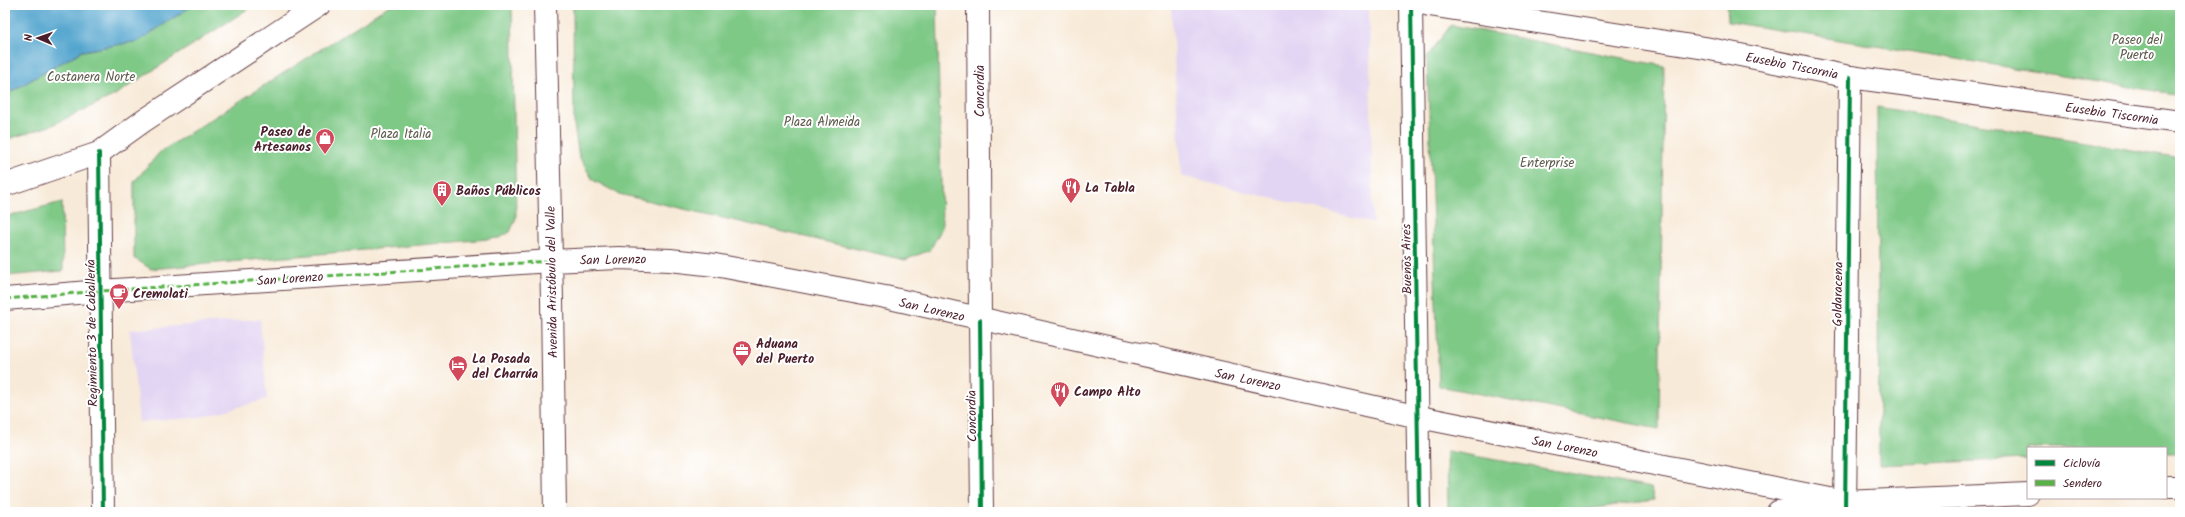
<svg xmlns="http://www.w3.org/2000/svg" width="2185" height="517" font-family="Kalam,sans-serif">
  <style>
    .built { fill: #e2d4f3 }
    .green { fill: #7fc987; stroke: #647459 }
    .water { fill: #54a6cf; stroke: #4f627d }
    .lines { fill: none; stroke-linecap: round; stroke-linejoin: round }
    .minor-casing { stroke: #643d45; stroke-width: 24 }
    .major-casing { stroke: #643d45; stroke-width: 24 }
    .minor { stroke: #fff; stroke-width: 22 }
    .major { stroke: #fff; stroke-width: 22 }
    .quiet { stroke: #57b146; stroke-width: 3; stroke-dasharray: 6 3; stroke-linecap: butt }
    .cycleway-casing { stroke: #fff; stroke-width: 6 }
    .cycleway { stroke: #00873e; stroke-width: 4 }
    .labels { text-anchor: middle; stroke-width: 4; stroke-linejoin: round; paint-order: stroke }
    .park-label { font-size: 13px; fill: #5d5a4b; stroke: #fff }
    .street-label { font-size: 13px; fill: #4a1f2b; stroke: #fff }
    .poi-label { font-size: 13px; font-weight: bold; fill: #4a1f2b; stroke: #fff; text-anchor: start }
  </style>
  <rect width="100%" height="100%" fill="#fff"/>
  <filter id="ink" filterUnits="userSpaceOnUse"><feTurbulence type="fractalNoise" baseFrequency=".025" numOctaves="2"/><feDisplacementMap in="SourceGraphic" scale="8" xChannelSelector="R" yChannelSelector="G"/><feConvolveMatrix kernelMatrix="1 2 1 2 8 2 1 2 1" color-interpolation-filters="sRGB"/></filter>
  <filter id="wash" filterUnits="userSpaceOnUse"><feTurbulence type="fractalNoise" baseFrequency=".012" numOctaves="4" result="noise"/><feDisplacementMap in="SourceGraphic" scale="16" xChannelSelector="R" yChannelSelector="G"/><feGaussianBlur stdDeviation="0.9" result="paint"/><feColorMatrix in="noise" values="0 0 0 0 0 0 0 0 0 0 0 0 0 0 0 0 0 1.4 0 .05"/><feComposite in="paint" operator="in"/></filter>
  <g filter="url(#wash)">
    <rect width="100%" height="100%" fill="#f8ead8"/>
    <!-- built -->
    <path class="built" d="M 1171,5 L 1328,5 L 1369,10 L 1373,223 L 1181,176 Z
      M 260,319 L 267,399 L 201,417 L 139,422 L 130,330 Z"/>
    <!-- green -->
    <path class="green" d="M 193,5 L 254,5 L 115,95 L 50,126 L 5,140 L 5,95 L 82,51 L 139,41 Z
      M 390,5 L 512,5 L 516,218 L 510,232 L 499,238 L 151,269 L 134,258 L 134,182 L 160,152 Z
      M 573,5 L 937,5 L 942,228 L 930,250 L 905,260 L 619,194 L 593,180 L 579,157 L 574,125 Z
      M 1727,5 L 2180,5 L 2180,95 L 1728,22 Z
      M 1451,25 L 1664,66 L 1659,429 L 1439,386 L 1427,57 Z
      M 1877,107 L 2180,158 L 2180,453 L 2166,453 L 2166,448 L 2028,448 L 2028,459 L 1879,465 Z
      M 62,202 L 63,271 L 5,276 L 5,217 Z
      M 1447,451 L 1651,488 L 1654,500 L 1566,512 L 1448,512 Z"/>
    <!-- water -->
    <path class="water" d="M 5,5 L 193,5 L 139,41 L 82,51 L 5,95 Z"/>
  </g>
  <g filter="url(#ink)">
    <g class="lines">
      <defs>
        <path id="minor" d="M 1411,5 L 1419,512
          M 99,153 L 103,512
          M 5,299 L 101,291 L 551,261
          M 980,320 L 982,512
          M 1778,512 L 1842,503
          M 1845,512 L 1850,77"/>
        <path id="major" d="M 545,5 L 552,300 L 555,512
          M 978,5 L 980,320
          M 1429,5 L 1705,48 L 1850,77 L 2180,122
          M 5,185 L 99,153 L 142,122 L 319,5
          M 551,261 L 619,258 L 670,260 L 715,265 L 885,297 L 1419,417 L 1845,502 L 2028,494
          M 2166,487 L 2180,487"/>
      </defs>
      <!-- minor casing -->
      <use href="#minor" class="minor-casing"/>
      <!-- major casing -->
      <use href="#major" class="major-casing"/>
      <!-- minor -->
      <use href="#minor" class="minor"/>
      <!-- major -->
      <use href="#major" class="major"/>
      <!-- quiet -->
      <path class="quiet" d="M 5,299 L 101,291 L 551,261"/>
      <defs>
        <path id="cycleway" d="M 1411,5 L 1419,512
          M 99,153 L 103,512
          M 980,320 L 982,512
          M 1845,512 L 1850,77"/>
      </defs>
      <!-- cycleway casing -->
      <use href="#cycleway" class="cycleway-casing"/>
      <!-- cycleway -->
      <use href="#cycleway" class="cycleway"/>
    </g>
  </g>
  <!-- icons -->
  <defs>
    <symbol id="shop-pin" viewBox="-11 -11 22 30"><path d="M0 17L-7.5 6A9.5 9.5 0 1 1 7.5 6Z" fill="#d1495b" stroke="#fff"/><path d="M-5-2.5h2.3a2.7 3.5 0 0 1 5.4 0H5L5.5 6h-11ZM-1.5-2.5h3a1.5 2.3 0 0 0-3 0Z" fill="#fff"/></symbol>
    <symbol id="restaurant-pin" viewBox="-11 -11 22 30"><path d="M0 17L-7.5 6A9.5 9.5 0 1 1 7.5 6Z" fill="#d1495b" stroke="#fff"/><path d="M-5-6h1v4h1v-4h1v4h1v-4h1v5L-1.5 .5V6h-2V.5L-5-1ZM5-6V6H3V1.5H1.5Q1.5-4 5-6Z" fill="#fff"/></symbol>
    <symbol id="building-pin" viewBox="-11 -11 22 30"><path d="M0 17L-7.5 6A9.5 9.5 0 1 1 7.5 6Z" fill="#d1495b" stroke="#fff"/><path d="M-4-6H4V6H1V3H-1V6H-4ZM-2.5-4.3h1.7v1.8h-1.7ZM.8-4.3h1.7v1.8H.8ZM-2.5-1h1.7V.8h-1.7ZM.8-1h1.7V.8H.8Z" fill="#fff"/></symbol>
    <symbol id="cafe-pin" viewBox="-11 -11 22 30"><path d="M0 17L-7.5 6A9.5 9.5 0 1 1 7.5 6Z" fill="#d1495b" stroke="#fff"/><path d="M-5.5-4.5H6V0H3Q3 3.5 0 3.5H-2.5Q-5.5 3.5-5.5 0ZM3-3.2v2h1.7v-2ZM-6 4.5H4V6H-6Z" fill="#fff"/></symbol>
    <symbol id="office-pin" viewBox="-11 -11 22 30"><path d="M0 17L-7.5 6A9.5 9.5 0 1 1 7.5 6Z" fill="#d1495b" stroke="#fff"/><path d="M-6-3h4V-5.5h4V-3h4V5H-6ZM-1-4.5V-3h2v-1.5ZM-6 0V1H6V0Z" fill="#fff"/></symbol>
    <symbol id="hotel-pin" viewBox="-11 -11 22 30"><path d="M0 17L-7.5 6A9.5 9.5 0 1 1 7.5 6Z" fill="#d1495b" stroke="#fff"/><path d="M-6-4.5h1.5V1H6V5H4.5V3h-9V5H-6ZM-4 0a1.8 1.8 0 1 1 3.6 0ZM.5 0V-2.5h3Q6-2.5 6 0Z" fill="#fff"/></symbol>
  </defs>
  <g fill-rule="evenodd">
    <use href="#shop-pin" x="314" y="127" width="22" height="30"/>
    <use href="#restaurant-pin" x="1060" y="176" width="22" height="30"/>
    <use href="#building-pin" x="431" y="179" width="22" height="30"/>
    <use href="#cafe-pin" x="108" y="282" width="22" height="30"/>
    <use href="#office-pin" x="731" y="339" width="22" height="30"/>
    <use href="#hotel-pin" x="447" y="354" width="22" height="30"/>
    <use href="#restaurant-pin" x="1049" y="380" width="22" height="30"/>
  </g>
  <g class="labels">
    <!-- park labels -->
    <g class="park-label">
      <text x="2137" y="44">Paseo del<tspan x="2137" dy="15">Puerto</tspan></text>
      <text x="91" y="81">Costanera Norte</text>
      <text x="822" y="126">Plaza Almeida</text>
      <text x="401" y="138">Plaza Italia</text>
      <text x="1547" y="167">Enterprise</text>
    </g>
    <!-- street labels -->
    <g class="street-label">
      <text transform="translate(1792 65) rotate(11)" y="5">Eusebio Tiscornia</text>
      <text transform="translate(979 91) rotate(-90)" y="5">Concordia</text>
      <text transform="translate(2112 113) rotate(8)" y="5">Eusebio Tiscornia</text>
      <text transform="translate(613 259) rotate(-1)" y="5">San Lorenzo</text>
      <text transform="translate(1406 259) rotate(-91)" y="5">Buenos Aires</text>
      <text transform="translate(290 278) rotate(-4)" y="5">San Lorenzo</text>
      <text transform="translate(551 282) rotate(-91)" y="5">Avenida Aristóbulo del Valle</text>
      <text transform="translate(1837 294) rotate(-89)" y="5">Goldaracena</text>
      <text transform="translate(932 309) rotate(13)" y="5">San Lorenzo</text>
      <text transform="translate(91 333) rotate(-91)" y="5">Regimiento 3 de Caballería</text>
      <text transform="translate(1248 379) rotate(12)" y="5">San Lorenzo</text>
      <text transform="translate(971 416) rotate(-91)" y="5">Concordia</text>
      <text transform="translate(1565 446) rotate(11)" y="5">San Lorenzo</text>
    </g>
    <!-- poi labels -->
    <g class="poi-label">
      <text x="311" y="136" text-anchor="end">Paseo de<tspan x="311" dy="15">Artesanos</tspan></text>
      <text x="1085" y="192">La Tabla</text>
      <text x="456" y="195">Baños Públicos</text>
      <text x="133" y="298">Cremolati</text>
      <text x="756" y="348">Aduana<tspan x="756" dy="15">del Puerto</tspan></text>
      <text x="472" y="363">La Posada<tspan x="472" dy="15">del Charrúa</tspan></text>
      <text x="1074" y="396">Campo Alto</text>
    </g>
  </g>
  <!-- margin -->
  <rect width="2185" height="517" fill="none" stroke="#fff" stroke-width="20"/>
  <!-- legend -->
  <rect x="2027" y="447" width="140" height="52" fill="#ffffff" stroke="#b7a5aa"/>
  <rect x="2035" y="460" width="20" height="6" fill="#00873e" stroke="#b7a5aa"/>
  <text x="2063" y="467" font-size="12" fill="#4a1f2b">Ciclovía</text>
  <rect x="2035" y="480" width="20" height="6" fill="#57b146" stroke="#b7a5aa"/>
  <text x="2063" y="487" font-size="12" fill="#4a1f2b">Sendero</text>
  <!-- north arrow -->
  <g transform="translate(38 38) rotate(272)" stroke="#ffffff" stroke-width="3" paint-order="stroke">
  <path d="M0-3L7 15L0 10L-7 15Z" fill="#4a1f2b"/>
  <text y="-6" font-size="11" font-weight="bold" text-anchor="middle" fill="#4a1f2b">N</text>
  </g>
</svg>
